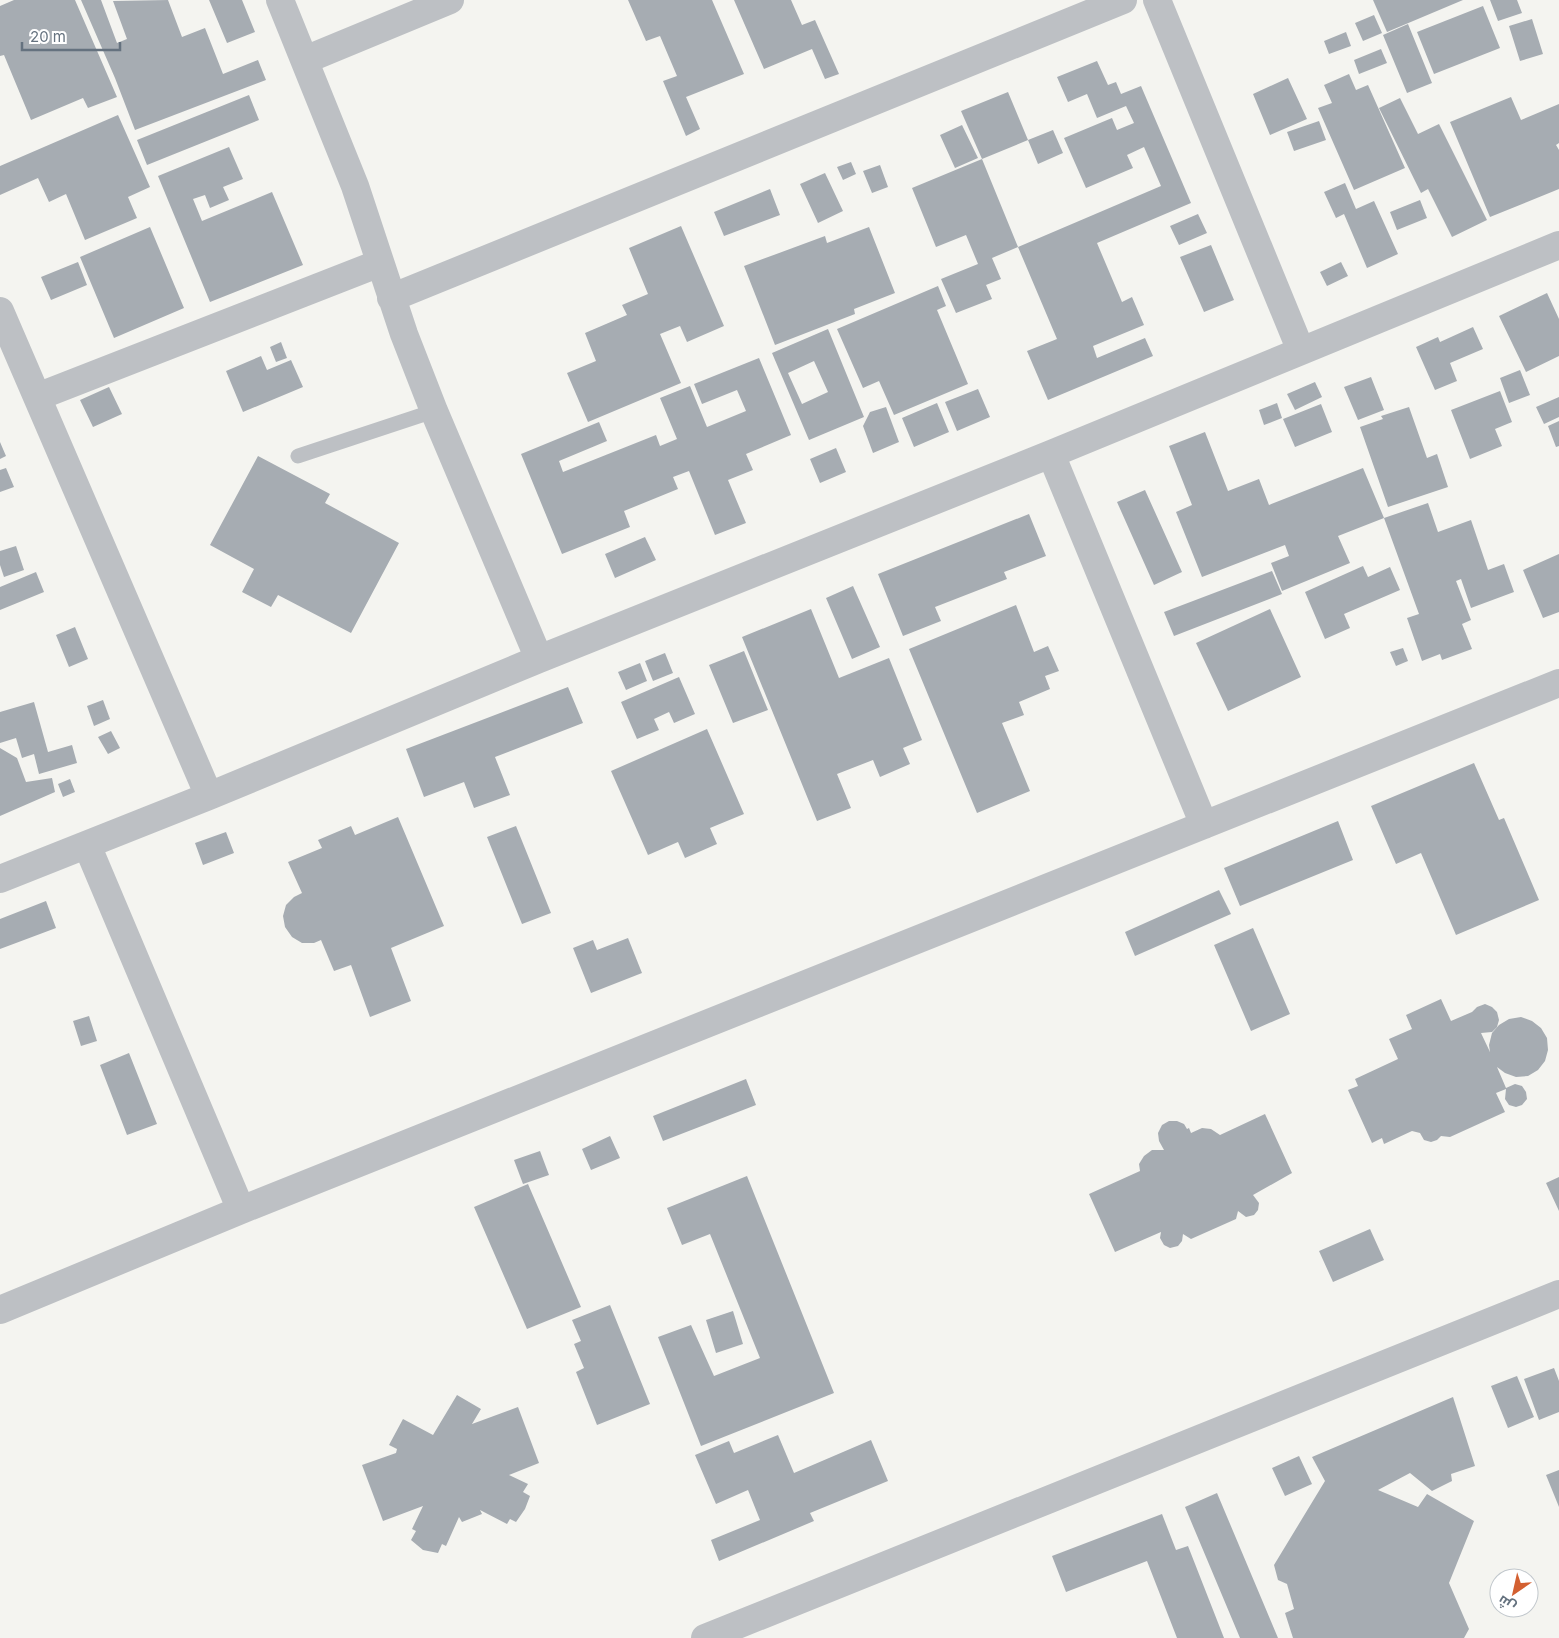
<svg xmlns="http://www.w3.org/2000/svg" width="1559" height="1638" font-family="Inter,Cairo,sans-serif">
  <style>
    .building { fill: #a6acb2; fill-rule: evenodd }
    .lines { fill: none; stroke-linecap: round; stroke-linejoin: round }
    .lane { stroke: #bdc0c4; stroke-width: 15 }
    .street { stroke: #bdc0c4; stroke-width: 28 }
  </style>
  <rect width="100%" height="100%" fill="#f4f4f0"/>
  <!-- building -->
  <path class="building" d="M 14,0 L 75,0 L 117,97 L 88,108 L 83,98 L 31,120 L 4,55 L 0,56 L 0,6 Z
    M 81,0 L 101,0 L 117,43 L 127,39 L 113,1 L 168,0 L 182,37 L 205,28 L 223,74 L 258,60 L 266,80 L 135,130 L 115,78 Z
    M 209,0 L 242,0 L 255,32 L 227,43 Z
    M 628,0 L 712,0 L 744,74 L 686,97 L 700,129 L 686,136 L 663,81 L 677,76 L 660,36 L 646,41 Z
    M 734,0 L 791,0 L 802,25 L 815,20 L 839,74 L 825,79 L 812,49 L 764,69 Z
    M 1373,0 L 1463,0 L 1387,32 Z
    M 1490,0 L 1517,0 L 1522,13 L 1498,21 Z
    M 1483,6 L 1500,48 L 1434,74 L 1417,32 Z
    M 1374,15 L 1382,33 L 1363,41 L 1355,23 Z
    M 1532,19 L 1543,54 L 1520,61 L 1509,26 Z
    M 1408,24 L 1432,83 L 1407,93 L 1383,35 Z
    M 1346,32 L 1351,46 L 1329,54 L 1324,41 Z
    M 1381,49 L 1387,63 L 1359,74 L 1354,60 Z
    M 1097,61 L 1108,85 L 1116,82 L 1121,94 L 1141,86 L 1191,203 L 1097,243 L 1122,302 L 1132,297 L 1144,325 L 1093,346 L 1097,358 L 1145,338 L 1153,356 L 1048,400 L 1027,351 L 1057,339 L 1018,247 L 1161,186 L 1144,147 L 1127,155 L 1133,168 L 1086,188 L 1064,138 L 1112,118 L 1117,130 L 1134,123 L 1126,106 L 1097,118 L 1087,94 L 1068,102 L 1057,77 Z
    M 1349,74 L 1356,90 L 1368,85 L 1405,168 L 1354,190 L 1318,108 L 1332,103 L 1324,85 Z
    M 1288,78 L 1307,119 L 1270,135 L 1253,94 Z
    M 1008,92 L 1028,140 L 1053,130 L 1063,153 L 1038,164 L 1028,140 L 982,159 L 961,111 Z
    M 249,95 L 259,120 L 147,165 L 137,140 Z
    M 1511,97 L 1521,120 L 1559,104 L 1559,143 L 1556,145 L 1559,150 L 1559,189 L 1490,217 L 1450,122 Z
    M 1400,98 L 1418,134 L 1439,124 L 1487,220 L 1452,237 L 1428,189 L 1421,193 L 1379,108 Z
    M 118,115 L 150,187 L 128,197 L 137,218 L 85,240 L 66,194 L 49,202 L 38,178 L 0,195 L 0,166 Z
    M 1319,121 L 1326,140 L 1294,151 L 1287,132 Z
    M 962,125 L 978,158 L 955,168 L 940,135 Z
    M 229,147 L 243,179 L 223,187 L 229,200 L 210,208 L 205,195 L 193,199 L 202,221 L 272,192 L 303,265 L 210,302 L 158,176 Z
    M 982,159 L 1018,247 L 992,258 L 1001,279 L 986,285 L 992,299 L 956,313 L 941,279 L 978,264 L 966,235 L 936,247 L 912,188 Z
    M 851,162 L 856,174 L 843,180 L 837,167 Z
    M 880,165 L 888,187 L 872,193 L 863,171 Z
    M 825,173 L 843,211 L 818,223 L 800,184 Z
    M 1345,183 L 1356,209 L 1374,201 L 1398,254 L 1367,268 L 1344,214 L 1336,218 L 1324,192 Z
    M 770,189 L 780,215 L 724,236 L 714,212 Z
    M 1420,200 L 1427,218 L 1397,230 L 1390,212 Z
    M 1198,214 L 1207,233 L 1179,245 L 1170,226 Z
    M 681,226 L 724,326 L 687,342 L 680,326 L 660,334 L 681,383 L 588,422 L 567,373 L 596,361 L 585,333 L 627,315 L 622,305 L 648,294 L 629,248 Z
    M 150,227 L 184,308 L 114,338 L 80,257 Z
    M 869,227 L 895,293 L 854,309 L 855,314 L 775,345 L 744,266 L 825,236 L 827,243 Z
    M 1211,245 L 1234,300 L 1204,312 L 1180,257 Z
    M 78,262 L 87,285 L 51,300 L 41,277 Z
    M 1341,262 L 1348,276 L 1327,286 L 1320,272 Z
    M 938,286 L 946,306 L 937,310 L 968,384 L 894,415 L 879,381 L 863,388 L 837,329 Z
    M 1547,293 L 1559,319 L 1559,356 L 1526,372 L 1499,316 Z
    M 1473,327 L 1483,349 L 1450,363 L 1457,381 L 1435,390 L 1416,347 L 1438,337 L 1440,342 Z
    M 828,329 L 864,417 L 809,440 L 772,353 ZM 814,361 L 828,392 L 802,404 L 788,373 Z
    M 281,342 L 287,358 L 276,362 L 270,347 Z
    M 261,356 L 267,370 L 291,360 L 303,387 L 243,412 L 226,371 Z
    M 759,358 L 791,435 L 746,454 L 753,470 L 728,480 L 746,523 L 715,535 L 689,471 L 673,477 L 678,489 L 624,511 L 630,527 L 562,554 L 521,454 L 599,422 L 607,441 L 559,461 L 563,472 L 656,435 L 660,446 L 677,439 L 660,398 L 690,386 L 707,427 L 746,411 L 737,390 L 702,404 L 694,384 Z
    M 1520,370 L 1530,395 L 1509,403 L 1500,378 Z
    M 1371,377 L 1384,410 L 1358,420 L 1344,387 Z
    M 1315,382 L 1322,397 L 1295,410 L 1287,394 Z
    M 109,387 L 122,414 L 93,427 L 80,400 Z
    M 978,389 L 990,417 L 957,431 L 945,402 Z
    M 1500,391 L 1512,422 L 1495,429 L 1502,446 L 1470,459 L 1451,410 Z
    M 1559,397 L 1559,417 L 1544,424 L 1536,407 Z
    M 937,403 L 949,432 L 914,447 L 902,418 Z
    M 1277,403 L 1282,418 L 1264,425 L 1259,410 Z
    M 1321,404 L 1332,432 L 1295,447 L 1283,419 Z
    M 886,407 L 899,442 L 873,453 L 863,426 L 870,412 Z
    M 1409,407 L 1427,458 L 1437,454 L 1448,487 L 1388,507 L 1360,427 L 1383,419 L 1381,416 Z
    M 1559,421 L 1559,446 L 1556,447 L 1548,426 Z
    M 1205,432 L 1228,491 L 1259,479 L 1269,505 L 1363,468 L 1384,518 L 1338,536 L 1350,563 L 1282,591 L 1271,563 L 1289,556 L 1285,545 L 1202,577 L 1176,512 L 1192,505 L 1169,446 Z
    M 0,442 L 6,456 L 0,459 Z
    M 836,448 L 846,472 L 820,483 L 810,459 Z
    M 258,456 L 330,494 L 325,503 L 399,543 L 351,633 L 278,595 L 271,607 L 242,592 L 254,569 L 210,545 Z
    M 6,468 L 14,487 L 0,492 L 0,470 Z
    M 1145,490 L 1182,572 L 1154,585 L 1117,502 Z
    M 1428,503 L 1438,532 L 1471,520 L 1488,570 L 1504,564 L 1514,592 L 1471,608 L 1461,579 L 1456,581 L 1471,620 L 1462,624 L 1472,649 L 1442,660 L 1440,654 L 1422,661 L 1407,618 L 1419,614 L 1384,518 Z
    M 1029,514 L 1046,556 L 1004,572 L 1007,579 L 935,607 L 941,621 L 903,636 L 878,574 Z
    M 645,537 L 656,560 L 615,578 L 605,554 Z
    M 16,546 L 24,570 L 4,577 L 0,565 L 0,551 Z
    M 1559,554 L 1559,612 L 1543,618 L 1523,570 Z
    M 1363,566 L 1368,577 L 1390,567 L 1400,590 L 1344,614 L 1350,628 L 1325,639 L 1305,592 Z
    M 1272,571 L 1282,594 L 1174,636 L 1164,612 Z
    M 36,572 L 44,592 L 0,610 L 0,587 Z
    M 853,586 L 880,647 L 852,659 L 826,598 Z
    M 1016,605 L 1034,652 L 1048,646 L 1059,671 L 1045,676 L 1050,689 L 1019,702 L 1024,715 L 1002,723 L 1030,791 L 977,813 L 909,649 Z
    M 811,609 L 839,678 L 889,658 L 922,740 L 903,748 L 910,764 L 880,777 L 873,760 L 837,774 L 851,808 L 817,821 L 742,637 Z
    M 1270,609 L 1301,677 L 1228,711 L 1196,643 Z
    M 75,627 L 88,659 L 69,667 L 56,635 Z
    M 1403,648 L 1408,661 L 1396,666 L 1390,652 Z
    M 744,651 L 768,710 L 733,723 L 709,665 Z
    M 665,653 L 673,673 L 653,681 L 645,661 Z
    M 640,663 L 647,681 L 626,690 L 618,672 Z
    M 679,677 L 695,714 L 674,723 L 669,712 L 654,719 L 659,730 L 637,739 L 621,702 Z
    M 568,687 L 583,723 L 495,757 L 510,795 L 474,808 L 464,782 L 424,797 L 406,749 Z
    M 103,700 L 110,719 L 94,726 L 87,706 Z
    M 34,702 L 48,752 L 72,745 L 77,763 L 39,774 L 34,754 L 22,758 L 16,738 L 0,743 L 0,712 Z
    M 707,729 L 744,814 L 710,828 L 717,844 L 685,858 L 678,842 L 648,855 L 611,771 Z
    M 111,731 L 120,748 L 108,754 L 98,737 Z
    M 0,748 L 17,758 L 26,782 L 52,778 L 55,792 L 0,816 Z
    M 1474,763 L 1499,820 L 1504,818 L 1539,900 L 1456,935 L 1421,853 L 1396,864 L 1371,806 Z
    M 70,779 L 75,792 L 63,797 L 58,784 Z
    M 398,817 L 444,926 L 391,948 L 411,1001 L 370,1017 L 351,965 L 334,971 L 321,940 L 314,943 L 302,943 L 292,937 L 285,927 L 283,916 L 286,905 L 294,897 L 302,893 L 288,862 L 322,848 L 318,840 L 351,826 L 355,835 Z
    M 1338,821 L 1353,860 L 1240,906 L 1224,868 Z
    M 516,826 L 551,913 L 522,924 L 487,837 Z
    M 226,832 L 234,853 L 203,865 L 195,843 Z
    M 1219,890 L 1231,914 L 1135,956 L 1125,932 Z
    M 46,901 L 56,928 L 0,949 L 0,919 Z
    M 1253,928 L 1290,1014 L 1251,1031 L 1214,945 Z
    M 628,938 L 642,973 L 591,993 L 573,948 L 593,940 L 597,950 Z
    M 1441,999 L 1451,1021 L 1472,1012 L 1477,1007 L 1485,1004 L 1492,1007 L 1497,1012 L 1499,1020 L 1497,1027 L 1492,1032 L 1481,1033 L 1490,1052 L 1489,1045 L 1492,1033 L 1499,1025 L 1509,1019 L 1521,1017 L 1532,1021 L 1541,1028 L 1547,1038 L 1548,1050 L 1545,1061 L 1538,1070 L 1528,1076 L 1516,1077 L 1505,1073 L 1497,1067 L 1506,1088 L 1515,1084 L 1522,1086 L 1526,1092 L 1527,1099 L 1522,1105 L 1516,1107 L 1509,1105 L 1505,1099 L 1506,1089 L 1496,1093 L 1505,1112 L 1450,1137 L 1441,1136 L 1437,1140 L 1431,1142 L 1424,1140 L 1420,1133 L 1412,1131 L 1384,1144 L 1382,1138 L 1372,1143 L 1348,1090 L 1358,1086 L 1355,1079 L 1398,1059 L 1389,1039 L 1412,1029 L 1406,1015 Z
    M 89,1016 L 97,1041 L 81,1046 L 73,1021 Z
    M 129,1053 L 157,1124 L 127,1135 L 100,1065 Z
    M 746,1079 L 756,1105 L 663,1141 L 653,1116 Z
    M 1265,1114 L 1292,1173 L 1253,1195 L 1259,1203 L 1258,1210 L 1254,1215 L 1246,1217 L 1238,1211 L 1236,1219 L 1191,1239 L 1183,1234 L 1182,1241 L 1178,1246 L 1170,1248 L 1164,1245 L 1160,1238 L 1161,1232 L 1115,1252 L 1089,1194 L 1140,1171 L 1139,1164 L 1144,1156 L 1152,1150 L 1164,1150 L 1159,1141 L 1158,1133 L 1162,1125 L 1169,1121 L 1177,1121 L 1184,1124 L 1187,1129 L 1189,1128 L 1191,1133 L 1202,1128 L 1211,1129 L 1220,1135 Z
    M 610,1136 L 620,1158 L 591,1170 L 582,1149 Z
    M 540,1151 L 549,1175 L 523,1184 L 514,1160 Z
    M 747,1176 L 834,1393 L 701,1446 L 658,1337 L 691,1325 L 714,1376 L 760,1358 L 710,1234 L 682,1245 L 667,1208 Z
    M 1559,1177 L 1559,1211 L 1546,1183 Z
    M 528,1184 L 581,1307 L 527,1329 L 474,1207 Z
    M 1370,1229 L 1384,1260 L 1333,1282 L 1319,1251 Z
    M 610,1305 L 650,1404 L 597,1425 L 576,1372 L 584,1368 L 574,1344 L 581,1341 L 572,1320 Z
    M 733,1311 L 743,1344 L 716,1353 L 706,1320 Z
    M 1554,1368 L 1559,1381 L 1559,1412 L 1539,1420 L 1524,1379 Z
    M 1517,1376 L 1534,1417 L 1508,1428 L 1491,1386 Z
    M 457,1395 L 481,1409 L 472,1424 L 518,1407 L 539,1463 L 509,1475 L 528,1484 L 523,1492 L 530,1496 L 525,1509 L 516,1522 L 510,1519 L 507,1524 L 480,1510 L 482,1514 L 462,1522 L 459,1517 L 446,1546 L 442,1544 L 438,1553 L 423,1550 L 411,1540 L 416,1531 L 412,1529 L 423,1506 L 383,1521 L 362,1465 L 396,1453 L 397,1449 L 389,1445 L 403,1419 L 433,1435 Z
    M 1453,1397 L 1475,1466 L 1451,1474 L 1452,1481 L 1432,1491 L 1410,1473 L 1378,1490 L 1418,1507 L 1427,1494 L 1474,1521 L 1449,1583 L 1469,1629 L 1464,1638 L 1293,1638 L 1285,1613 L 1294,1609 L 1287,1584 L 1278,1580 L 1274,1565 L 1325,1481 L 1312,1457 Z
    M 778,1435 L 794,1473 L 871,1440 L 888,1481 L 810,1513 L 814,1521 L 719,1561 L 711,1540 L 760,1520 L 748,1490 L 716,1504 L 695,1455 L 729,1441 L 734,1453 Z
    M 1299,1456 L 1312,1484 L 1285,1496 L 1272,1468 Z
    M 1559,1470 L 1559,1507 L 1546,1475 Z
    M 1217,1493 L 1278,1638 L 1240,1638 L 1185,1507 Z
    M 1162,1514 L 1176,1550 L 1188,1546 L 1224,1638 L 1177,1638 L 1147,1561 L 1066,1592 L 1052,1556 Z"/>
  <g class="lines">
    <!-- lane -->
    <path class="lane" d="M 298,456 L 434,411"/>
    <!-- street -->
    <path class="street" d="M 280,0 L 355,186 L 404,334 L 434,411 L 539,659
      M 1157,0 L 1301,351
      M 305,60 L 450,0
      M 391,298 L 1123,0
      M 0,311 L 209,796
      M 37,397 L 380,263
      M 1051,454 L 1204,825
      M 87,845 L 241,1210
      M 0,879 L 209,796 L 539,659 L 1051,454 L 1559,245
      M 0,1310 L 241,1210 L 1559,683
      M 705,1638 L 1559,1294"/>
  </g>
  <!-- north arrow -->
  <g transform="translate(1514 1593) rotate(214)"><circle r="24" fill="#ffffff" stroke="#c1c7cc"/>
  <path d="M0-4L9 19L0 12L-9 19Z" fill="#d36031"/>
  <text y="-8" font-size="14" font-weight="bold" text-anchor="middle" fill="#65727f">ش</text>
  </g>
  <!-- scale -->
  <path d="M22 42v8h98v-8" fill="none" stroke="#65727f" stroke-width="2.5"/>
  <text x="30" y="42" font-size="15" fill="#65727f" stroke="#ffffff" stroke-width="4" paint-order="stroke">20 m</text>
</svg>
